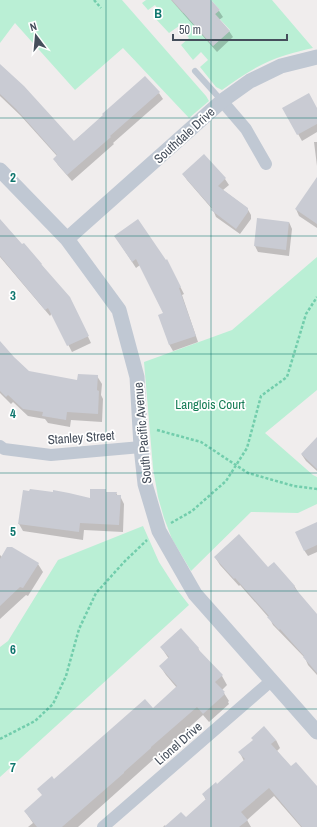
<svg xmlns="http://www.w3.org/2000/svg" width="317" height="827" font-family="'Archivo Narrow',sans-serif">
  <style>
    .green { fill: #baefd5 }
    .shadow { fill: #0003 }
    .building { fill: #c9cbd3 }
    .lines { fill: none; stroke-linecap: round; stroke-linejoin: round }
    .path { stroke: #72cdac; stroke-width: 2.5; stroke-dasharray: 3 2; stroke-linecap: butt }
    .service { stroke: #c0c8d3; stroke-width: 6 }
    .minor { stroke: #c0c8d3; stroke-width: 12 }
    .tertiary { stroke: #c0c8d3; stroke-width: 15 }
    .grid { fill: none; stroke: #0f766e; stroke-width: 1; stroke-opacity: 0.55 }
    .labels { text-anchor: middle; stroke-width: 3.5; stroke-linejoin: round; paint-order: stroke }
    .street-label { font-size: 13px; fill: #454e5b; stroke: #fff }
    .park-label { font-size: 13px; fill: #167c56; stroke: #fff }
    .grid-label { font-size: 13px; text-anchor: middle; font-weight: bold; fill: #0f766e; stroke: #fff; stroke-width: 3.5; stroke-linejoin: round; paint-order: stroke }
  </style>
  <rect width="100%" height="100%" fill="#f0eded"/>
  <!-- green -->
  <path class="green" d="M 0,0 L 122,0 L 206,96 L 209,101 L 189,118 L 123,48 L 75,90 L 15,23 L 0,43 Z
    M 146,0 L 171,0 L 183,13 L 187,9 L 200,24 L 196,28 L 213,46 L 230,30 L 215,14 L 220,10 L 211,0 L 272,0 L 313,48 C 304,50 295,52 286,55 C 262,62 241,76 222,90 L 216,87 L 200,67 L 208,60 L 201,52 L 193,60 L 181,45 L 189,38 L 179,26 L 169,33 L 154,17 L 160,12 L 155,5 L 148,10 L 142,3 Z
    M 317,257 L 317,390 L 265,433 L 313,475 L 317,477 L 317,504 L 298,513 L 251,512 L 191,571 L 172,539 L 164,518 L 158,497 L 153,468 L 144,362 L 232,330 Z
    M 143,526 L 159,562 L 175,587 L 189,605 L 0,777 L 0,647 L 8,641 L 58,560 Z"/>
  <!-- shadow -->
  <path class="shadow" d="M 171,0 L 210,0 L 219,11 L 223,17 L 219,20 L 229,31 L 233,37 L 217,52 Z
    M 0,65 L 73,142 L 104,116 L 159,93 L 163,99 L 113,143 L 114,144 L 72,181 L 58,165 L 54,159 L 57,156 L 21,116 L 0,96 Z
    M 284,109 L 317,110 L 317,132 L 302,141 Z
    M 314,142 L 317,142 L 317,166 Z
    M 183,174 L 225,179 L 229,185 L 223,190 L 247,208 L 251,215 L 251,219 L 240,234 L 216,217 L 213,210 L 187,180 Z
    M 317,186 L 317,228 L 299,216 L 296,209 Z
    M 0,220 L 22,245 L 24,244 L 41,264 L 45,270 L 73,305 L 91,343 L 72,352 L 52,313 L 50,316 L 0,257 Z
    M 289,222 L 292,229 L 289,256 L 258,252 L 255,246 Z
    M 119,242 L 170,267 L 184,294 L 182,295 L 198,342 L 173,351 L 169,344 L 164,314 L 140,265 L 136,268 Z
    M 0,342 L 13,358 L 29,372 L 78,381 L 97,376 L 102,384 L 101,395 L 103,399 L 102,422 L 71,420 L 70,427 L 48,423 L 45,419 L 28,416 L 13,402 L 11,404 L 0,393 Z
    M 317,441 L 317,471 L 306,461 L 302,455 Z
    M 105,490 L 107,493 L 116,493 L 118,496 L 120,496 L 124,504 L 123,532 L 84,530 L 83,540 L 23,531 L 19,524 L 91,499 Z
    M 317,523 L 317,552 L 308,556 L 304,550 Z
    M 0,555 L 2,557 L 38,564 L 43,572 L 28,596 L 26,595 L 0,619 Z
    M 215,557 L 268,568 L 274,563 L 295,587 L 299,594 L 317,615 L 317,675 L 308,665 L 305,658 L 273,625 L 270,619 L 240,585 L 239,586 L 220,565 Z
    M 161,647 L 198,648 L 201,654 L 222,676 L 227,685 L 222,690 L 229,701 L 228,702 L 229,704 L 209,722 L 203,715 L 78,827 L 28,827 L 33,823 L 25,811 L 43,796 L 39,789 L 54,781 L 153,709 L 177,688 L 166,675 L 160,666 L 169,659 Z
    M 276,740 L 280,748 L 277,751 L 291,767 L 317,787 L 317,827 L 301,827 L 274,796 L 247,820 L 251,827 L 163,827 L 165,825 L 166,827 L 186,818 L 206,800 L 203,794 L 217,785 L 244,761 L 240,753 Z"/>
  <!-- building -->
  <path class="building" d="M 172,0 L 211,0 L 220,10 L 215,14 L 230,31 L 213,46 Z
    M 0,64 L 24,86 L 74,141 L 103,115 L 102,114 L 145,76 L 160,92 L 110,136 L 111,137 L 67,175 L 53,159 L 57,155 L 16,109 L 0,94 Z
    M 309,93 L 317,108 L 317,124 L 297,135 L 282,108 Z
    M 204,154 L 226,178 L 218,186 L 248,208 L 248,212 L 236,229 L 211,210 L 212,208 L 182,174 Z
    M 317,177 L 317,224 L 295,209 Z
    M 257,218 L 289,222 L 286,250 L 254,246 Z
    M 0,219 L 22,244 L 24,243 L 42,264 L 41,264 L 70,297 L 89,336 L 67,346 L 48,308 L 45,310 L 0,256 Z
    M 138,219 L 166,260 L 167,259 L 181,287 L 179,288 L 196,336 L 169,345 L 158,315 L 163,313 L 136,259 L 132,262 L 114,236 Z
    M 0,341 L 14,357 L 29,371 L 77,380 L 78,374 L 98,375 L 97,390 L 99,391 L 98,414 L 67,412 L 66,420 L 42,416 L 43,412 L 23,409 L 8,395 L 6,397 L 0,391 Z
    M 317,437 L 317,469 L 301,454 Z
    M 30,489 L 53,492 L 53,490 L 69,493 L 90,498 L 90,489 L 106,489 L 106,492 L 117,492 L 116,495 L 121,495 L 119,525 L 80,523 L 79,532 L 18,524 L 23,490 L 29,491 Z
    M 317,522 L 317,545 L 304,551 L 295,532 Z
    M 239,534 L 268,567 L 274,562 L 295,586 L 294,587 L 317,614 L 317,673 L 303,657 L 304,656 L 280,629 L 279,630 L 267,617 L 269,616 L 235,578 L 234,579 L 214,557 Z
    M 7,547 L 12,547 L 39,563 L 23,588 L 20,587 L 0,606 L 0,559 Z
    M 181,628 L 199,648 L 198,649 L 223,675 L 215,682 L 225,692 L 223,693 L 225,694 L 203,714 L 197,707 L 151,747 L 151,748 L 124,772 L 124,773 L 62,827 L 37,827 L 24,811 L 42,795 L 37,789 L 52,776 L 54,779 L 145,699 L 153,708 L 177,686 L 159,666 L 169,657 L 160,647 Z
    M 264,726 L 276,740 L 271,744 L 291,766 L 296,762 L 317,786 L 317,827 L 302,827 L 269,788 L 241,812 L 248,820 L 239,827 L 164,827 L 181,812 L 186,817 L 206,799 L 202,794 L 216,782 L 217,784 L 245,759 L 238,752 L 253,740 L 251,738 Z"/>
  <g class="lines">
    <!-- path -->
    <path class="path" d="M 94,0 L 101,8
      M 157,430 L 201,442 L 248,473 L 294,486 L 317,489
      M 171,523 L 192,511 L 226,481 L 247,448 L 261,396 L 287,377 L 306,314 L 317,297
      M 0,739 L 35,721 L 53,704 L 66,676 L 79,629 L 96,593 L 125,561 L 147,540"/>
    <!-- service -->
    <path class="service" d="M 195,71 L 222,101"/>
    <!-- minor -->
    <path class="minor" d="M 222,101 L 246,129 L 266,164
      M 0,446 L 4,449 L 51,455 L 141,447
      M 103,827 L 271,681"/>
    <!-- tertiary -->
    <path class="tertiary" d="M 0,170 L 67,239 L 119,310 L 137,377 L 141,447 L 145,484 L 159,531 L 195,594 L 317,732
      M 67,239 L 222,101 L 250,81 L 281,66 L 317,57"/>
  </g>
  <!-- grid -->
  <path class="grid" d="M 106,0 L 106,827M 211,0 L 211,827M 0,118 L 317,118M 0,236 L 317,236M 0,354 L 317,354M 0,473 L 317,473M 0,591 L 317,591M 0,709 L 317,709"/>
  <g class="labels">
    <!-- street labels -->
    <g class="street-label">
      <text transform="translate(184 135) rotate(-42)" y="5">Southdale Drive</text>
      <text transform="translate(142 433) rotate(-95)" y="5">South Pacific Avenue</text>
      <text transform="translate(81 437) rotate(-4)" y="5">Stanley Street</text>
      <text transform="translate(178 743) rotate(-41)" y="5">Lionel Drive</text>
    </g>
    <!-- park labels -->
    <g class="park-label">
      <text x="210" y="409">Langlois Court</text>
    </g>
  </g>
  <g class="grid-label">
    <text x="158" y="18">B</text>
    <text x="13" y="182">2</text>
    <text x="13" y="300">3</text>
    <text x="13" y="418">4</text>
    <text x="13" y="536">5</text>
    <text x="13" y="654">6</text>
    <text x="13" y="772">7</text>
  </g>
  <!-- north arrow -->
  <g transform="translate(36 36) rotate(344)" stroke="#ffffff" stroke-width="3" paint-order="stroke">
  <path d="M0-3L7 15L0 10L-7 15Z" fill="#454e5b"/>
  <text y="-6" font-size="11" font-weight="bold" text-anchor="middle" fill="#454e5b">N</text>
  </g>
  <!-- scale -->
  <path d="M173 34v6h114v-6" fill="none" stroke="#454e5b" stroke-width="2"/>
  <text x="179" y="34" font-size="12" fill="#454e5b" stroke="#ffffff" stroke-width="3" paint-order="stroke">50 m</text>
</svg>
